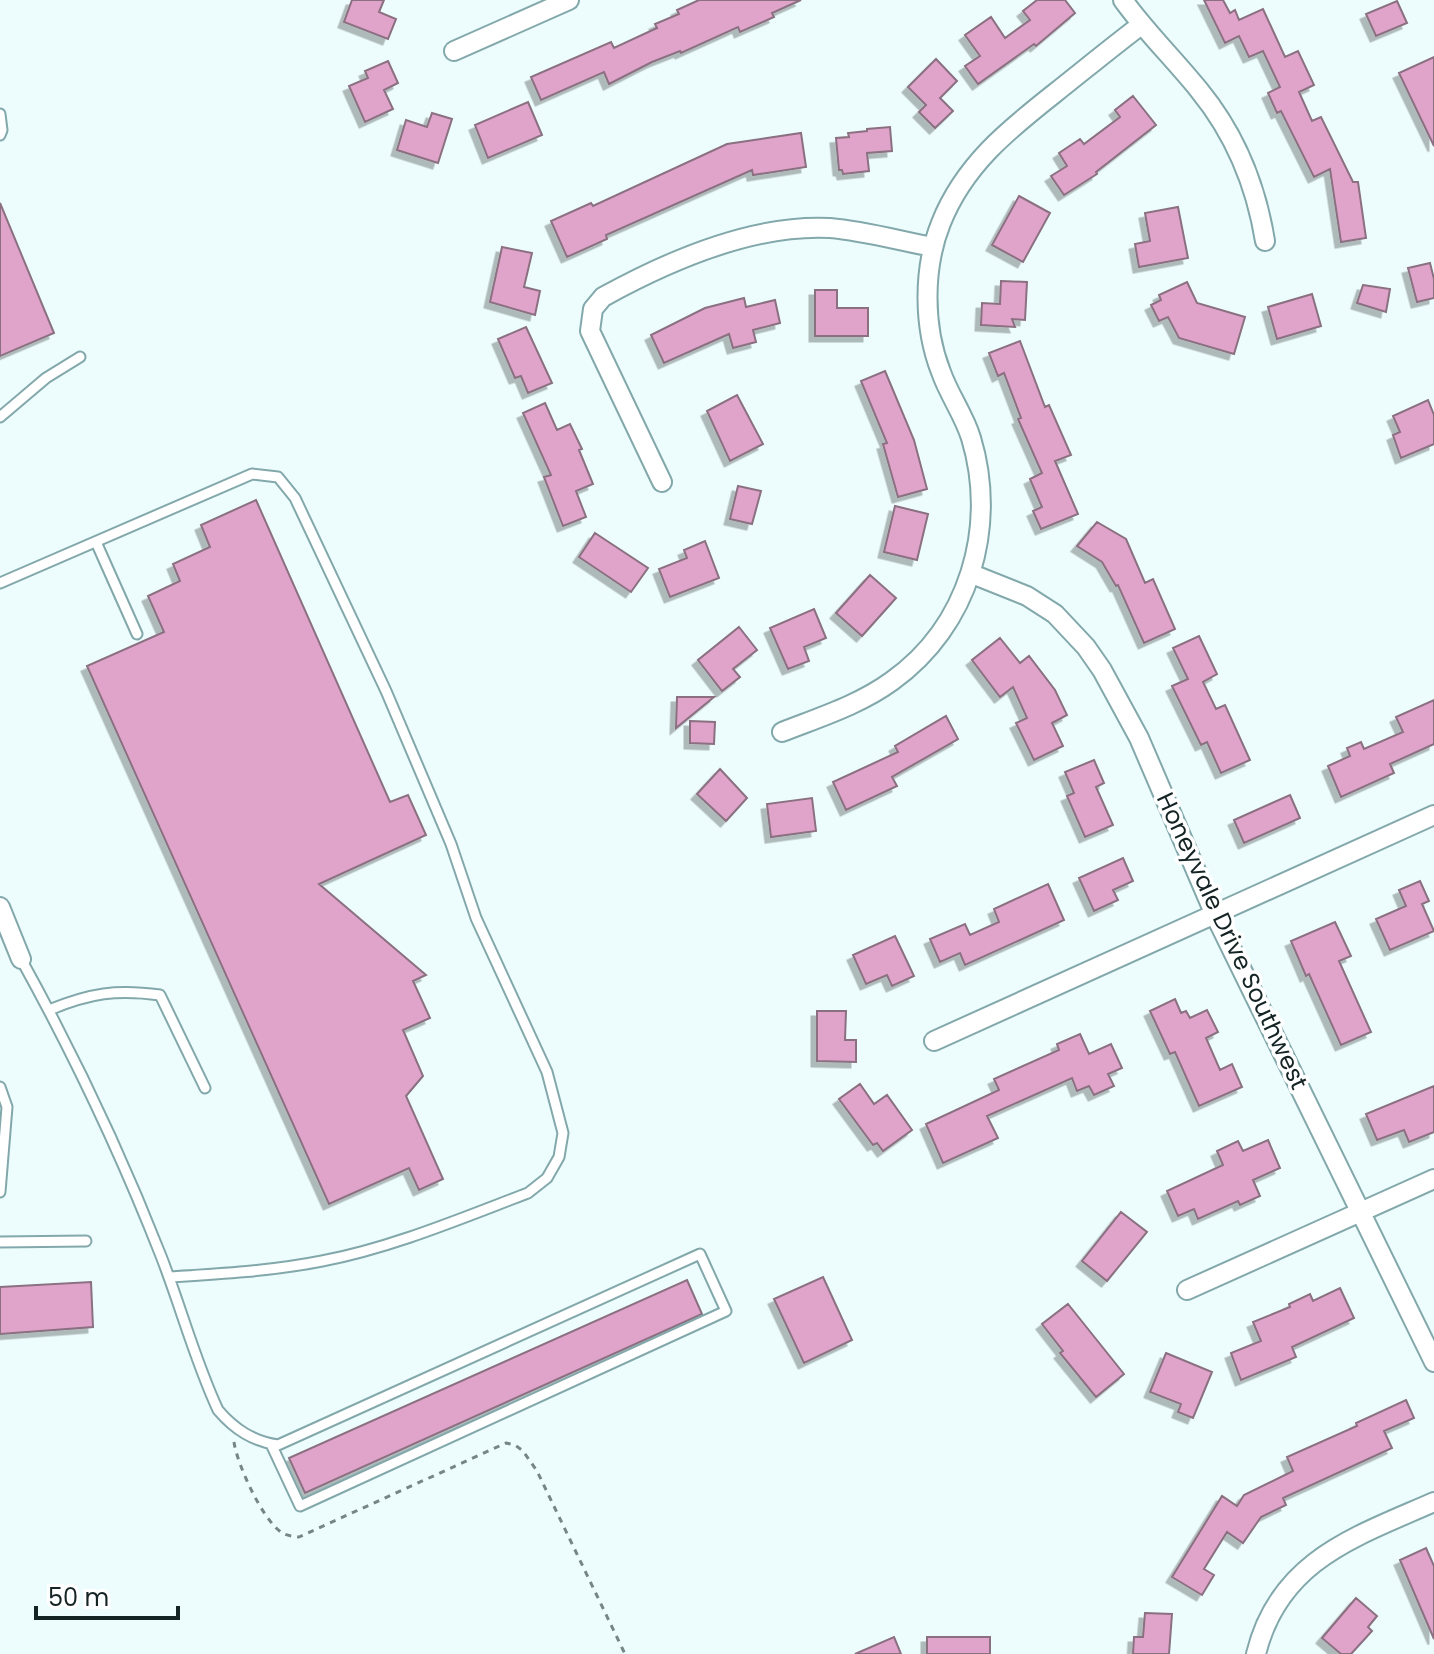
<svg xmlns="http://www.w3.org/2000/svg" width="1434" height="1654" font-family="Poppins,sans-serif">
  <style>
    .building { fill: #e0a4cb; stroke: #8a7080; stroke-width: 2; filter: url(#shadow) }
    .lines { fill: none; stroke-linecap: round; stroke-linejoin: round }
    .service-casing { stroke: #83a8ab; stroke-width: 13 }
    .minor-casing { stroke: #83a8ab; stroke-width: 22 }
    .path { stroke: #768586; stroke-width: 3; stroke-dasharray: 6 6; stroke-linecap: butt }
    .service { stroke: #fff; stroke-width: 9 }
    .minor { stroke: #fff; stroke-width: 18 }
    .labels { text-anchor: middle; stroke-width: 7; stroke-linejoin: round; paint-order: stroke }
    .street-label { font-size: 24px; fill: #142324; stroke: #fff }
  </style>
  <defs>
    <filter id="shadow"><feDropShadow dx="-5.5" dy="5.5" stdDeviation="0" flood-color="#0004"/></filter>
  </defs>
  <rect width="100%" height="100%" fill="#edfdfd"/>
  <!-- building -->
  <path class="building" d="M 352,0 L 384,0 L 379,12 L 396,19 L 388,39 L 344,22 Z
    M 699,0 L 801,0 L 772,13 L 774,17 L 740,32 L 738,27 L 681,53 L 680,51 L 652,62 L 609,84 L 604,72 L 541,100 L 531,77 L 611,42 L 614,48 L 657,28 L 655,24 L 679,14 L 677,10 Z
    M 1037,0 L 1065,0 L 1075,13 L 1036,46 L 1034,44 L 978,84 L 965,66 L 980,56 L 965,35 L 991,17 L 1005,38 L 1030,20 L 1023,11 Z
    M 1204,0 L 1223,0 L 1230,13 L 1235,10 L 1239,20 L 1263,9 L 1285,57 L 1298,51 L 1314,85 L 1299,92 L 1312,121 L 1321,117 L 1353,182 L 1358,182 L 1366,238 L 1341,242 L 1330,169 L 1314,177 L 1281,111 L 1277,113 L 1268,93 L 1280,87 L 1263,51 L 1249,57 L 1239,36 L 1225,43 Z
    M 1397,1 L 1407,23 L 1376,36 L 1366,14 Z
    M 1434,57 L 1434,146 L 1399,73 Z
    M 936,59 L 957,81 L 940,98 L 953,111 L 935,128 L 919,112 L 926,105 L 908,87 Z
    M 388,61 L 398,83 L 384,90 L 393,109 L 365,122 L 349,86 L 368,78 L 365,71 Z
    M 1133,96 L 1156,125 L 1096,172 L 1097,174 L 1064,195 L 1051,176 L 1067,166 L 1059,153 L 1080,139 L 1084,144 L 1120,117 L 1115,110 Z
    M 528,102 L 542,135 L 488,158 L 475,125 Z
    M 432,113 L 452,119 L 438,163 L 397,150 L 406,120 L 427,127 Z
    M 890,127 L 892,151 L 867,153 L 869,171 L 843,174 L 842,170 L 839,170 L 836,138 L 849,137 L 848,133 L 867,131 L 867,129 Z
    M 801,133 L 806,167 L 753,175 L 752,170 L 606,235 L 607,239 L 567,257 L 551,221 L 591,203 L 593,206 L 727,144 Z
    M 1019,196 L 1050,213 L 1023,262 L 992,245 Z
    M 0,203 L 54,333 L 0,356 Z
    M 1178,207 L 1188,258 L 1139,267 L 1135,244 L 1150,241 L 1145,213 Z
    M 502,247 L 532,253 L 524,287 L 540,291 L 535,315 L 490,302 Z
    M 1430,263 L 1434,279 L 1434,298 L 1417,302 L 1408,268 Z
    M 1001,281 L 1027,282 L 1025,320 L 1012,319 L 1015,327 L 981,325 L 982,303 L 1000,304 Z
    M 1187,282 L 1197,303 L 1245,317 L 1234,354 L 1179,338 L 1168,317 L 1159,321 L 1151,305 L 1161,300 L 1159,295 Z
    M 1363,285 L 1390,289 L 1386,312 L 1357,303 Z
    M 815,290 L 837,290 L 837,308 L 868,308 L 868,336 L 815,336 Z
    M 1312,294 L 1321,326 L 1277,339 L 1268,307 Z
    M 744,298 L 746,307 L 775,300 L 780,323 L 753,330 L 756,342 L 733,348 L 729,334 L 664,363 L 651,335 L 705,308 Z
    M 526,327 L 552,383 L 528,393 L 521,376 L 515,378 L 498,339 Z
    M 1020,341 L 1045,407 L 1049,405 L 1071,455 L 1055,461 L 1078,514 L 1041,529 L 1033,511 L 1042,507 L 1030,479 L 1042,473 L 1018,419 L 1021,418 L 1004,373 L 998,376 L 989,353 Z
    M 885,371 L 914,440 L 927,489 L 898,497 L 883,444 L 887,443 L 861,381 Z
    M 737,395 L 763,444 L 730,461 L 707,411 Z
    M 1428,400 L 1434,415 L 1434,444 L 1401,458 L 1393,435 L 1400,432 L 1393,416 Z
    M 545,403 L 557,430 L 570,424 L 582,449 L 579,450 L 593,484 L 576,491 L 586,517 L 563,526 L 544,477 L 551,475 L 523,413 Z
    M 738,486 L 761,491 L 752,524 L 730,519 Z
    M 256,500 L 390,802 L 408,795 L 426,835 L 319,884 L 426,975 L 413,981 L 430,1018 L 403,1030 L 423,1076 L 406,1096 L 443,1179 L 419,1190 L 409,1168 L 329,1204 L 87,666 L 164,632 L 148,596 L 180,581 L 173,564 L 210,547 L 201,525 Z
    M 895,506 L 928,514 L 917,560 L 884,552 Z
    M 1097,522 L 1126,539 L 1145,583 L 1153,579 L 1175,629 L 1144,643 L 1118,585 L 1116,586 L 1102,562 L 1077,546 Z
    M 595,533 L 648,568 L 631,592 L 579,557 Z
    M 705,541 L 719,578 L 670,597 L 659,569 L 687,558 L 684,550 Z
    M 870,575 L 896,598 L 862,636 L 836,613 Z
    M 814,609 L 826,638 L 804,647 L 809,661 L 788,669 L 770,628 Z
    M 739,627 L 757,650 L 733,669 L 740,677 L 722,691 L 698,660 Z
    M 1199,636 L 1217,674 L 1203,682 L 1216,709 L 1225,705 L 1250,760 L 1221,773 L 1207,742 L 1201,745 L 1172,686 L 1188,679 L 1173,648 Z
    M 1000,638 L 1020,663 L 1029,656 L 1055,690 L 1067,715 L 1052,723 L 1063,746 L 1034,760 L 1016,723 L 1027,718 L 1013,687 L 1000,697 L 972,660 Z
    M 677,697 L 714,697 L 676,728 Z
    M 1434,700 L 1434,744 L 1390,764 L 1394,773 L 1341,797 L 1328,766 L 1350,756 L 1347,748 L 1361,742 L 1364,749 L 1403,732 L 1396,717 Z
    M 946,716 L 958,739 L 892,777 L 897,786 L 846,810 L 833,782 L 898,752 L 895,746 Z
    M 690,721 L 715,722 L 714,744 L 690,743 Z
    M 1094,760 L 1104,783 L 1096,787 L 1113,825 L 1085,837 L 1067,796 L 1074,793 L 1065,772 Z
    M 720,769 L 747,798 L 726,821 L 697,794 Z
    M 1290,795 L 1300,818 L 1244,843 L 1234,820 Z
    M 812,798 L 816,831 L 771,837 L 767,804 Z
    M 1123,858 L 1133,881 L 1113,890 L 1118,900 L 1094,911 L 1079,878 Z
    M 1420,881 L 1429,901 L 1422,904 L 1434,931 L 1390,950 L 1376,919 L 1406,906 L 1399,890 Z
    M 1048,884 L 1064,920 L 965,965 L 960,953 L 940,962 L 930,939 L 965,924 L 970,935 L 999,922 L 994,909 Z
    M 1335,922 L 1351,956 L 1339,961 L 1371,1032 L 1341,1045 L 1309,974 L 1306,976 L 1291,941 Z
    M 895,936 L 914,976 L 892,986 L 887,975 L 866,984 L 853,955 Z
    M 1175,999 L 1181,1013 L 1186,1011 L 1190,1018 L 1207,1010 L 1218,1032 L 1206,1038 L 1220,1070 L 1232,1064 L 1242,1087 L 1199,1106 L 1175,1052 L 1170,1054 L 1150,1011 Z
    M 817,1011 L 846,1011 L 845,1040 L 856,1040 L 856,1062 L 817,1061 Z
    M 1080,1034 L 1089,1054 L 1111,1044 L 1122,1068 L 1108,1074 L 1114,1086 L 1094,1095 L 1089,1086 L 1077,1091 L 1072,1078 L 987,1116 L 998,1138 L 943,1163 L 926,1124 L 999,1090 L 994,1079 L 1059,1050 L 1057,1044 Z
    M 860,1084 L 874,1104 L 887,1095 L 912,1130 L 883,1151 L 877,1143 L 873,1145 L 839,1099 Z
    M 1434,1086 L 1434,1132 L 1409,1142 L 1404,1130 L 1377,1140 L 1366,1114 Z
    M 1268,1140 L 1280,1168 L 1253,1180 L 1260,1196 L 1240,1205 L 1238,1201 L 1198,1219 L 1194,1209 L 1178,1216 L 1167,1191 L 1223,1165 L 1217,1151 L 1238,1141 L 1243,1151 Z
    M 1121,1212 L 1147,1232 L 1107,1281 L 1082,1261 Z
    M 823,1277 L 852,1340 L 804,1363 L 774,1299 Z
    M 687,1280 L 702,1314 L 305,1493 L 289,1458 Z
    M 91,1282 L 93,1327 L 0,1334 L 0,1287 Z
    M 1340,1288 L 1354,1318 L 1292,1347 L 1296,1357 L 1241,1380 L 1231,1353 L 1261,1341 L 1253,1322 L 1290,1307 L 1289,1304 L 1310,1294 L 1313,1301 Z
    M 1068,1304 L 1124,1374 L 1096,1397 L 1060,1353 L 1063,1351 L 1042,1324 Z
    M 1166,1353 L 1212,1372 L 1193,1418 L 1178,1412 L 1181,1404 L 1150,1392 Z
    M 1406,1400 L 1414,1418 L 1384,1431 L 1392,1448 L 1283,1498 L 1286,1505 L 1261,1517 L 1243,1543 L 1227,1532 L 1204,1569 L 1214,1575 L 1202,1595 L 1172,1577 L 1222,1496 L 1237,1506 L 1244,1495 L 1293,1471 L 1287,1457 L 1357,1426 L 1356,1423 Z
    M 1426,1548 L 1434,1566 L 1434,1639 L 1400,1560 Z
    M 1356,1598 L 1377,1616 L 1368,1627 L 1372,1631 L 1351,1654 L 1341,1654 L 1322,1638 Z
    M 1145,1613 L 1172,1614 L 1169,1654 L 1133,1654 L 1134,1637 L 1143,1637 Z
    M 894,1637 L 901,1654 L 855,1654 Z
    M 927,1637 L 990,1637 L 990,1654 L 927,1654 Z"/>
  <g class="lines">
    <defs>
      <path id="service" d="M 0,114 L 2,130 L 0,135
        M 0,417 L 46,378 L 80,357
        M 96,542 L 137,634
        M 0,583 L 252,474 L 278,477 L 295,498 L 386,691 L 451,844 L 476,918 L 547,1072 L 563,1133 L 559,1157 L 547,1178 L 528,1193 C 462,1218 391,1248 322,1261 C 272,1271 220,1274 169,1277
        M 21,959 C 74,1055 121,1154 161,1256 C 181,1307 195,1361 218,1410 C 235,1430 253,1441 278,1445 L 700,1254 L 726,1311 L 300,1506 L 271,1444
        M 49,1010 C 90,993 117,989 160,995 L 205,1088
        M 0,1087 L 7,1107 L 0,1192
        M 0,1242 L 86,1241"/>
      <path id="minor" d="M 1123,0 C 1146,32 1174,59 1199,90 C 1235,134 1256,185 1265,241
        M 454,51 L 569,0
        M 662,482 L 590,331 L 593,309 L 603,297 C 670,260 753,224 830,228 C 865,231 900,241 933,247
        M 972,574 L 1027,596 L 1055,614 L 1086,647 L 1102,670 L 1139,738 L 1215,915 L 1434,1362
        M 782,732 C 820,717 859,705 892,681 C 969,626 998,527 971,438 C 964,415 949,395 941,372 C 923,326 923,268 941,223 C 964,165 1008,130 1055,93 C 1084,70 1112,47 1141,25
        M 0,907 L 21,959
        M 934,1041 L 1434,815
        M 1187,1290 L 1434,1179
        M 1256,1654 C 1279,1560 1355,1537 1434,1502"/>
    </defs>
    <!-- service casing -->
    <use href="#service" class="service-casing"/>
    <!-- minor casing -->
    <use href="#minor" class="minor-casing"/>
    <!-- path -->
    <path class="path" d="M 234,1442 C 237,1464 262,1519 281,1532 C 286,1536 293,1536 299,1537 L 506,1443 L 515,1445 L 523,1451 L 537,1471 L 625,1654"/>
    <!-- service -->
    <use href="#service" class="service"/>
    <!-- minor -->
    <use href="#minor" class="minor"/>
  </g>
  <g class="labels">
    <!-- street labels -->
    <g class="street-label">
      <text transform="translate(1232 941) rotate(65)" y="8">Honeyvale Drive Southwest</text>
    </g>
  </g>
  <!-- scale -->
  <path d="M36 1606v12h142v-12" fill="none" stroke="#142324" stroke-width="4"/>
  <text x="48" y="1606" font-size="24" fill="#142324" stroke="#ffffff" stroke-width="6" paint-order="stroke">50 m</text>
</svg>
